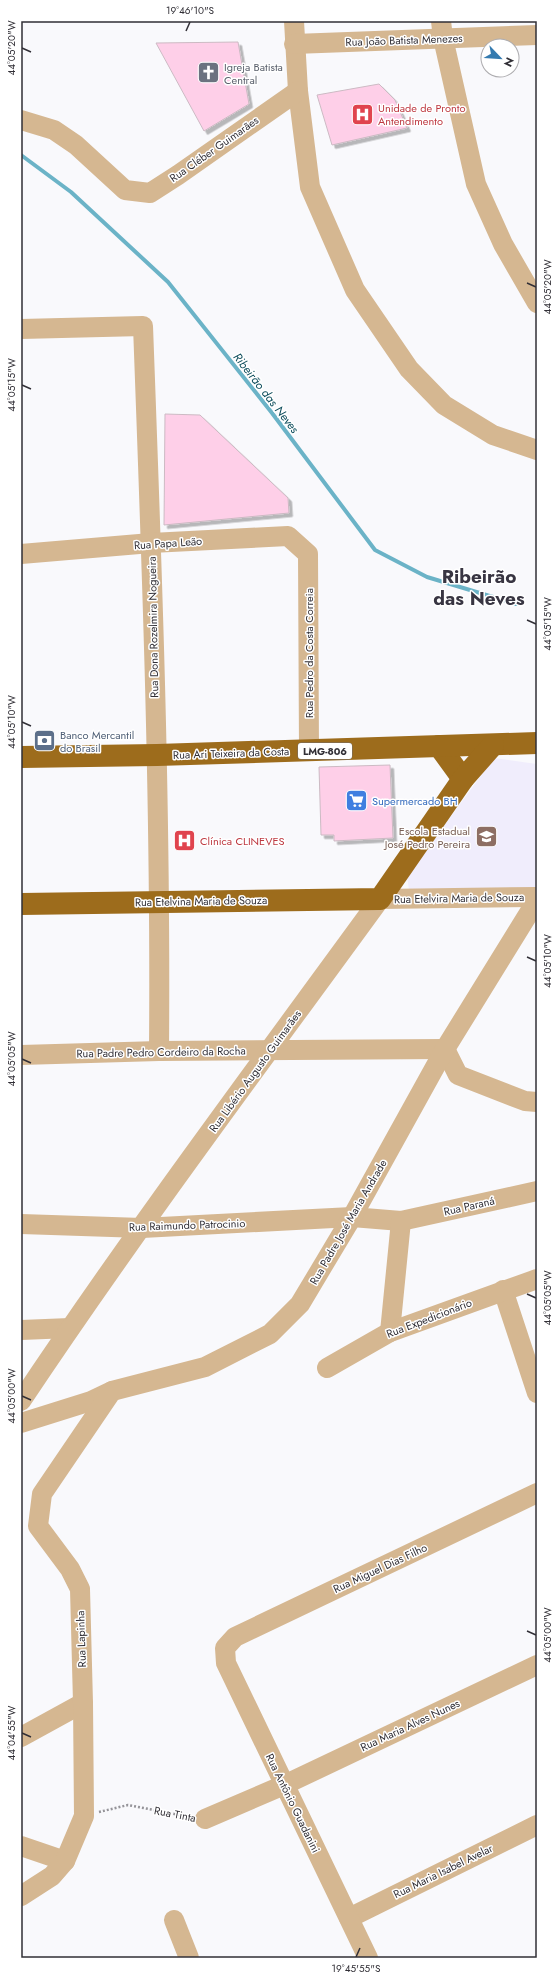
<svg xmlns="http://www.w3.org/2000/svg" width="558" height="1979" viewBox="0 0 558 1979" font-family="Jost,sans-serif">
	<style>
		.built { fill: #f0edfc }
		.lines { fill: none; stroke-linecap: round; stroke-linejoin: round }
		.stream { stroke: #6bb3c7; stroke-width: 4 }
		.building { fill: #fecfe8; stroke: #ccbac3; filter: url(#shadow) }
		.path { stroke: #959499; stroke-width: 2.5; stroke-dasharray: 2 2; stroke-linecap: butt }
		.minor { stroke: #d5b791; stroke-width: 20 }
		.highway { stroke: #9d6c1c; stroke-width: 22 }
		.ticks { fill: none; stroke: #312f36; stroke-width: 1.5 }
		.labels { text-anchor: middle; stroke-width: 3; stroke-linejoin: round; paint-order: stroke }
		.shield { fill: #fff; stroke: #6f6d72; stroke-width: 1 }
		.shield-label { font-size: 10px; font-weight: bold; fill: #312f36 }
		.street-label { font-size: 11px; fill: #312f36; stroke: #fff }
		.worship-label { font-size: 11px; fill: #5b616d; stroke: #fff; text-anchor: start }
		.health-label { font-size: 11px; fill: #be3a42; stroke: #fff; text-anchor: start }
		.service-label { font-size: 11px; fill: #4e5e75; stroke: #fff; text-anchor: start }
		.shop-label { font-size: 11px; fill: #366cbe; stroke: #fff; text-anchor: start }
		.education-label { font-size: 11px; fill: #785e54; stroke: #fff; text-anchor: end }
		.water-label { font-size: 12px; font-style: italic; fill: #0e4d5c; stroke: #fff }
		.town-label { font-size: 19px; font-weight: bold; fill: #383542; stroke: #fff }
		.neatline { fill: none; stroke: #312f36; stroke-width: 1.5 }
		.ticks-label { font-size: 10px; text-anchor: middle; fill: #312f36 }
	</style>
	<defs>
		<filter id="shadow"><feDropShadow dx="3.5" dy="3.5" stdDeviation="0" flood-color="#0004"/></filter>
	</defs>
	<rect width="100%" height="100%" fill="#f9f9fc"/>
	<path class="built" d="M494,758l43,6v120l-2,4 -126,2 -2,-14z"/>
	<g class="lines">
		<path class="stream" d="M21,155l50,37 97,90 104,131 103,137 52,27 89,27"/>
	</g>
	<g class="building">
		<path d="M238,42l11,62 -45,27 -48,-88z"/>
		<path d="M379,84l16,16 12,28 -75,17 -15,-50z"/>
		<path d="M165,414l35,1 88,83 1,15 -125,12z"/>
		<path d="M390,765l3,73 -59,3v-6h-13l-2,-68z"/>
	</g>
	<g class="lines">
		<path class="path" d="M99,1812l29,-7 62,12"/>
		<g class="minor">
			<path d="M294,21l4,70 12,96 45,103 54,79 35,36 49,30 44,15"/>
			<path d="M441,21l2,17 33,146 27,60 34,59"/>
			<path d="M294,44l243,-9"/>
			<path d="M21,120l33,10 22,15 49,45 25,3 28,-18 120,-84"/>
			<path d="M21,329l122,-3c9,242 18,483 16,725"/>
			<path d="M21,554l130,-11 137,-7 20,18 1,197"/>
			<path d="M445,1049l13,26 67,26 12,1"/>
			<path d="M21,1055l138,-4 286,-2"/>
			<path d="M21,1224l121,4 210,-11 49,4 136,-30"/>
			<path d="M503,1290l34,103"/>
			<path d="M21,1330l49,-2"/>
			<path d="M390,1332l11,-111"/>
			<path d="M327,1368l63,-36 147,-53"/>
			<path d="M21,1401c114,-171 238,-336 359,-502l157,-2"/>
			<path d="M21,1423l70,-22 21,-10 93,-24 65,-33 30,-30 52,-87 93,-168 92,-149"/>
			<path d="M21,1737l62,-34"/>
			<path d="M205,1819l79,-34 253,-120"/>
			<path d="M21,1846l44,15"/>
			<path d="M21,1896l31,-20 13,-15 19,-45 -1,-113 -3,-114 -10,-20 -32,-43 4,-32 70,-103"/>
			<path d="M349,1918l188,-93"/>
			<path d="M174,1920l15,38"/>
			<path d="M368,1958l-142,-295 -1,-15 10,-11 302,-144"/>
		</g>
		<g class="highway">
			<path d="M439,746l24,33"/>
			<path d="M21,757l136,-2 380,-12"/>
			<path d="M21,904l359,-5 83,-120 30,-34"/>
		</g>
	</g>
	<path class="ticks" d="M186,31l4,-9M22,48l9,4M527,283l9,4M22,385l9,4M527,620l9,4M22,722l9,4M527,957l9,4M22,1059l9,4M527,1294l9,4M22,1396l9,4M527,1631l9,4M22,1733l9,4M356,1957l4,-9"/>
	<defs>
		<symbol id="church-square" viewBox="-11 -11 22 22"><rect x="-9" y="-9" width="18" height="18" rx="4" fill="#6b7280" stroke="#fff"/><path d="M-1.2-6h2.4v3.5h3.3v2.4h-3.3V6h-2.4V-.1h-3.3v-2.4h3.3Z" fill="#fff"/></symbol>
		<symbol id="hospital-square" viewBox="-11 -11 22 22"><rect x="-9" y="-9" width="18" height="18" rx="4" fill="#e0444e" stroke="#fff"/><path d="M-5-5h3v3.5h4V-5h3V5h-3V1.5h-4V5h-3Z" fill="#fff"/></symbol>
		<symbol id="bank-square" viewBox="-11 -11 22 22"><rect x="-9" y="-9" width="18" height="18" rx="4" fill="#5c6f8a" stroke="#fff"/><path d="M-6-4H6V4H-6ZM0-2.3a2.3 2.3 0 1 0 0 4.6a2.3 2.3 0 1 0 0-4.6Z" fill="#fff"/></symbol>
		<symbol id="supermarket-square" viewBox="-11 -11 22 22"><rect x="-9" y="-9" width="18" height="18" rx="4" fill="#3f7fe0" stroke="#fff"/><path d="M-6-5.5h2.5l.6 2H6L4.5 2H-2.5L-4.4-4H-6ZM-1.5 3.2a1.3 1.3 0 1 0 .1 0ZM3 3.2a1.3 1.3 0 1 0 .1 0Z" fill="#fff"/></symbol>
		<symbol id="school-square" viewBox="-11 -11 22 22"><rect x="-9" y="-9" width="18" height="18" rx="4" fill="#8d6e63" stroke="#fff"/><path d="M0-5L7-2L0 1L-7-2ZM-4 1L0 2.5L4 1V4Q0 6-4 4Z" fill="#fff"/></symbol>
	</defs>
	<g fill-rule="evenodd">
		<use href="#church-square" x="196" y="60" width="25" height="25"/>
		<use href="#hospital-square" x="350" y="102" width="25" height="25"/>
		<use href="#bank-square" x="32" y="728" width="25" height="25"/>
		<use href="#supermarket-square" x="344" y="788" width="25" height="25"/>
		<use href="#school-square" x="474" y="824" width="25" height="25"/>
		<use href="#hospital-square" x="172" y="828" width="25" height="25"/>
	</g>
	<g class="labels">
		<rect class="shield" x="298" y="743" width="54" height="16" rx="3"/>
		<g class="shield-label">
			<text x="325" y="755">LMG-806</text>
		</g>
		<g class="street-label">
			<text transform="translate(404 40) rotate(-2)" y="4">Rua João Batista Menezes</text>
			<text transform="translate(214 149) rotate(-35)" y="4">Rua Cléber Guimarães</text>
			<text transform="translate(168 543) rotate(-4)" y="4">Rua Papa Leão</text>
			<text transform="translate(153 627) rotate(-91)" y="4">Rua Dona Rozelmira Nogueira</text>
			<text transform="translate(309 653) rotate(-90)" y="4">Rua Pedro da Costa Correia</text>
			<text transform="translate(231 753) rotate(-2)" y="4">Rua Ari Teixeira da Costa</text>
			<text transform="translate(459 898) rotate(-1)" y="4">Rua Etelvira Maria de Souza</text>
			<text transform="translate(201 901) rotate(-1)" y="4">Rua Etelvina Maria de Souza</text>
			<text transform="translate(161 1052) rotate(-1)" y="4">Rua Padre Pedro Cordeiro da Rocha</text>
			<text transform="translate(255 1071) rotate(-54)" y="4">Rua Libério Augusto Guimarães</text>
			<text transform="translate(469 1206) rotate(-13)" y="4">Rua Paraná</text>
			<text transform="translate(348 1222) rotate(-60)" y="4">Rua Padre José Maria Andrade</text>
			<text transform="translate(187 1225) rotate(-2)" y="4">Rua Raimundo Patrocinio</text>
			<text transform="translate(429 1318) rotate(-21)" y="4">Rua Expedicionário</text>
			<text transform="translate(380 1568) rotate(-25)" y="4">Rua Miguel Dias Filho</text>
			<text transform="translate(81 1639) rotate(-92)" y="4">Rua Lapinha</text>
			<text transform="translate(410 1725) rotate(-25)" y="4">Rua Maria Alves Nunes</text>
			<text transform="translate(293 1803) rotate(64)" y="4">Rua Antônio Guadanini</text>
			<text transform="translate(175 1814) rotate(11)" y="4">Rua Tinta</text>
			<text transform="translate(443 1871) rotate(-26)" y="4">Rua Maria Isabel Avelar</text>
		</g>
		<g class="worship-label">
			<text x="224" y="71">Igreja Batista<tspan x="224" dy="13">Central</tspan></text>
		</g>
		<g class="health-label">
			<text x="378" y="112">Unidade de Pronto<tspan x="378" dy="13">Antendimento</tspan></text>
			<text x="200" y="845">Clínica CLINEVES</text>
		</g>
		<g class="service-label">
			<text x="60" y="739">Banco Mercantil<tspan x="60" dy="13">do Brasil</tspan></text>
		</g>
		<g class="shop-label">
			<text x="372" y="805">Supermercado BH</text>
		</g>
		<g class="education-label">
			<text x="470" y="835">Escola Estadual<tspan x="470" dy="13">José Pedro Pereira</tspan></text>
		</g>
		<g class="water-label">
			<text transform="translate(266 393) rotate(52)" y="4">Ribeirão das Neves</text>
		</g>
		<g class="town-label">
			<text x="479" y="583">Ribeirão<tspan x="479" dy="22">das Neves</tspan></text>
		</g>
	</g>
	<rect width="558" height="1979" fill="none" stroke="#ffffff" stroke-width="44"/>
	<g transform="translate(500 58) rotate(115)"><circle r="19" fill="#ffffff" stroke="#adacaf"/>
	<path d="M0-3L7 15L0 10L-7 15Z" fill="#357bb0"/>
	<text y="-6" font-size="11" font-weight="bold" text-anchor="middle" fill="#312f36">N</text>
	</g>
	<rect x="22" y="22" width="514" height="1935" class="neatline"/>
	<g class="ticks-label">
		<text x="190" y="14">19°46'10"S</text>
		<text transform="translate(11 48) rotate(-90)" y="4">44°05'20"W</text>
		<text transform="translate(547 287) rotate(-90)" y="4">44°05'20"W</text>
		<text transform="translate(11 385) rotate(-90)" y="4">44°05'15"W</text>
		<text transform="translate(547 624) rotate(-90)" y="4">44°05'15"W</text>
		<text transform="translate(11 722) rotate(-90)" y="4">44°05'10"W</text>
		<text transform="translate(547 961) rotate(-90)" y="4">44°05'10"W</text>
		<text transform="translate(11 1059) rotate(-90)" y="4">44°05'05"W</text>
		<text transform="translate(547 1298) rotate(-90)" y="4">44°05'05"W</text>
		<text transform="translate(11 1396) rotate(-90)" y="4">44°05'00"W</text>
		<text transform="translate(547 1635) rotate(-90)" y="4">44°05'00"W</text>
		<text transform="translate(11 1733) rotate(-90)" y="4">44°04'55"W</text>
		<text x="356" y="1972">19°45'55"S</text>
	</g>
</svg>
